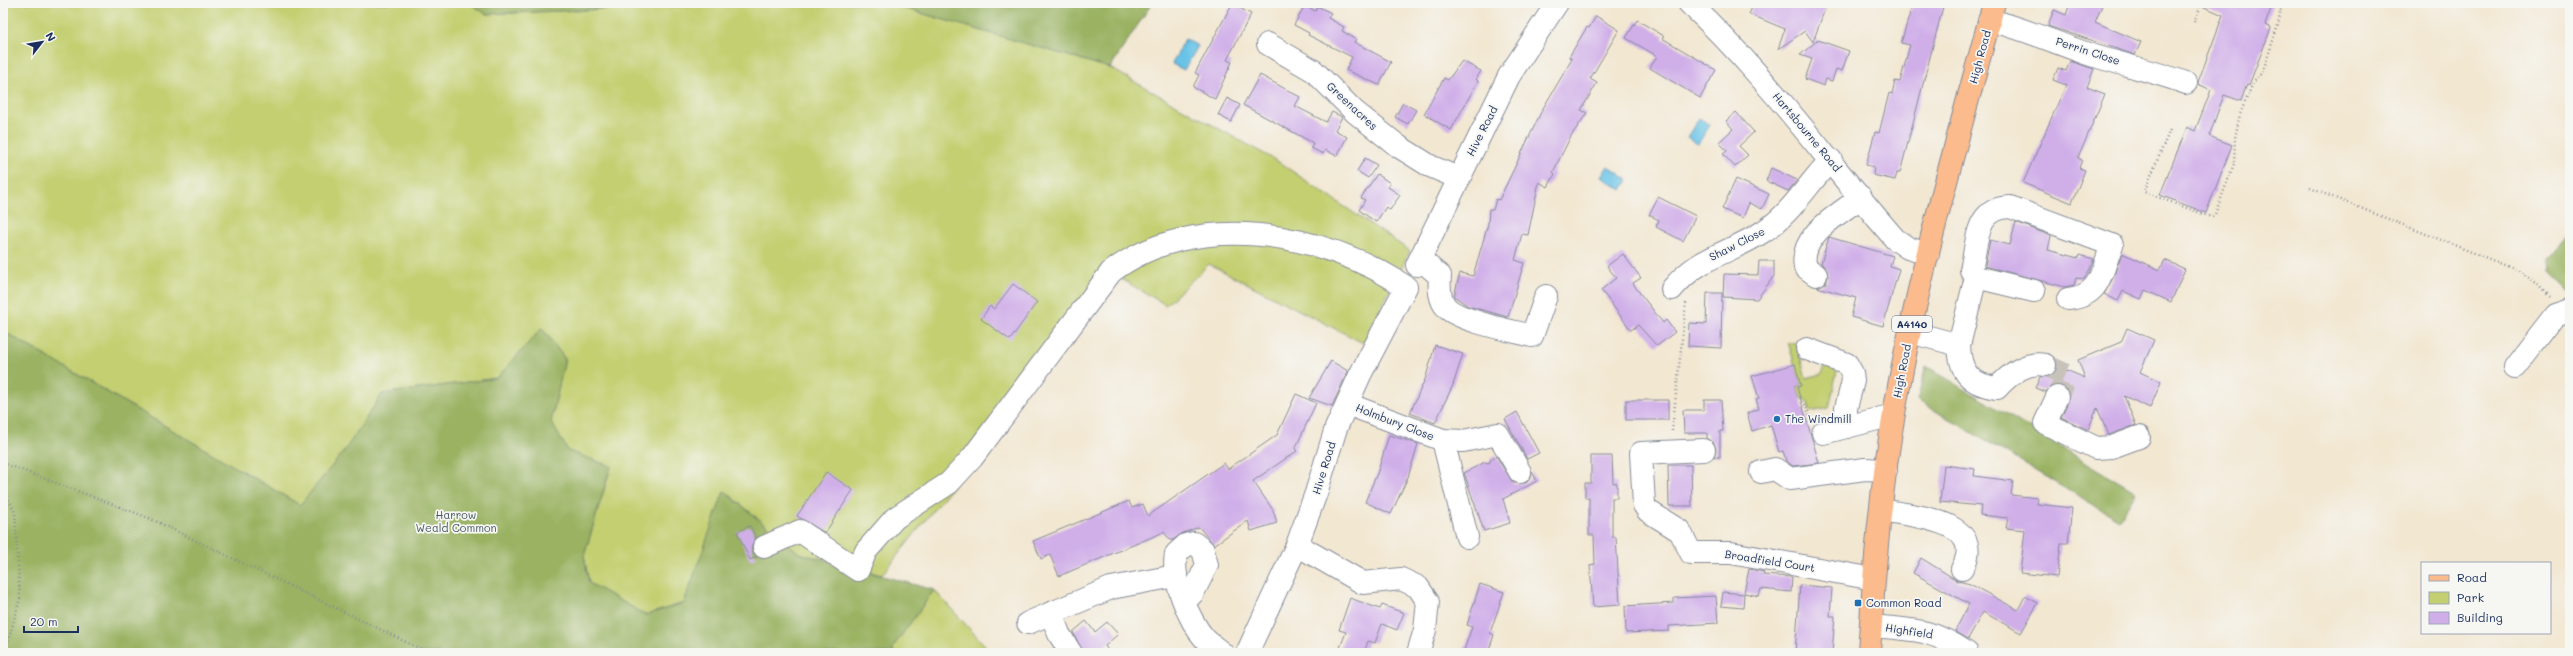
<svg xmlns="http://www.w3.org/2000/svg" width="2573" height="656" viewBox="0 0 2573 656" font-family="Mali,sans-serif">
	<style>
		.green { fill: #c3cf70; stroke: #6f7f67 }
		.forest { fill: #9ab262; stroke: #5a7060 }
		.water { fill: #68c3e6; stroke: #4279a2 }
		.building { fill: #d0afe9 }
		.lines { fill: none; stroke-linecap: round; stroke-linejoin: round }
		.minor-tunnel { stroke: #c7c2ba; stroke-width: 22; stroke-dasharray: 22 11; stroke-linecap: butt }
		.minor-casing { stroke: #868b98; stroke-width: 24 }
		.major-casing { stroke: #868b98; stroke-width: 24 }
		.path { stroke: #868b98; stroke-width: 2.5; stroke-dasharray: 1 3; stroke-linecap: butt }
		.minor { stroke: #fff; stroke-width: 22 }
		.major { stroke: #fbbb8c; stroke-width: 22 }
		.poi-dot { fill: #1f6fb2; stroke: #f6f6f2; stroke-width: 1.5 }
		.labels { text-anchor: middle; stroke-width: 3.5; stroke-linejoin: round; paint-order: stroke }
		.shield { fill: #f6f6f2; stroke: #5d6b8a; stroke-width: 1 }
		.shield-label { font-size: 10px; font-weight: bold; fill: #1b2f5e }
		.street-label { font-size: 11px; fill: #1b2f5e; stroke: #f6f6f2 }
		.poi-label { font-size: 11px; fill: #1b2f5e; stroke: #f6f6f2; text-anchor: start }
		.park-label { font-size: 11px; fill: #455762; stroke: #f6f6f2 }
	</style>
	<rect width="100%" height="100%" fill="#f6f6f2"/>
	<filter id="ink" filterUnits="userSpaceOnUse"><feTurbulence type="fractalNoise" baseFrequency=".025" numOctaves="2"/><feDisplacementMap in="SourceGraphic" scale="8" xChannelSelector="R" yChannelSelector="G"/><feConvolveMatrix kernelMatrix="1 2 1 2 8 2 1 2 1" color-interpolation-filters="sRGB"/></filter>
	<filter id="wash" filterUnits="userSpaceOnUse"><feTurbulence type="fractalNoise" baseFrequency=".012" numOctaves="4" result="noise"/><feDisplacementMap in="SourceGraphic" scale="16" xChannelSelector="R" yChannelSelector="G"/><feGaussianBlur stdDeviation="0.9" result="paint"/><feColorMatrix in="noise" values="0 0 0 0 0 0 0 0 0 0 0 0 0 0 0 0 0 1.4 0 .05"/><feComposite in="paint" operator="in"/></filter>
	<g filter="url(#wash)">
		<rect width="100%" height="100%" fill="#f2e7d1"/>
		<g class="green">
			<path d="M3,3h466l18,11 262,-11h137l224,65 167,93 133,90 -47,92 -154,-79 -43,41 -62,-36 -106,160 -116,146 -83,-22 -74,-62 -41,112 -38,12 -57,-32 -5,-27 27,-89 -43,-16 -17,-29 14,-63 -23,-31 -45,50 -115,16 -37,56 -45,55 -297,-174z"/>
			<path d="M1788,342l9,3 9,33 16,-4 4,-10 11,7 -8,37 -19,4 -2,-10 -8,-5 -3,-10 4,-1z"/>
			<path d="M934,590l58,63h-99v-6z"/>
		</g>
		<g class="forest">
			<path d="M469,3h280l-263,11z"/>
			<path d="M886,3h266l-42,65z"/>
			<path d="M2570,238v59l-20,-21 -1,-12z"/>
			<path d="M542,328l23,31 -14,63 17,29 43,15 -27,90 5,27 57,32 38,-12 40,-112 75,62 135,37 -41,57v6h-890v-322l297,174 45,-55 37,-56 115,-16z"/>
			<path d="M1926,366l210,126 -17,28 -202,-120z"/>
		</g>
		<g class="water">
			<path d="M1185,39l13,7 -14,24 -12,-6z"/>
			<path d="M1699,118l11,7 -12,19 -11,-7z"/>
			<path d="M1608,166l20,14 -6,10 -21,-13z"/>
		</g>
		<g id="blocks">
			<g class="building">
				<path d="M1754,3h64l8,3 -13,36 -8,-11 -27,18 7,-20 -36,-15z"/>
				<path d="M1913,3h31l-44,170h-3l-2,7 -22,-5 1,-8 -8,-2 9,-33 4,1 10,-40 3,1 3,-13 5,1 10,-37 -9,-2z"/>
				<path d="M2070,3h33l-8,19 46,20 -6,13 -87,-29 6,-16 12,5z"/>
				<path d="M2195,3h78l-8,22 6,3 -22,57 -2,-1 -6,17 -17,-6 -15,41 23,9 -26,68 -46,-18 27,-68 8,4 16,-41 -13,-6v-2l25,-67z"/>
				<path d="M1232,4l19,10 -24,46 5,2 -17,37 -22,-12 6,-12 -4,-2z"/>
				<path d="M1305,5l10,6 2,-5 14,7 -3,5 16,9 -2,4 14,8 -2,3 37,20 -12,23 -33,-15 6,-13 -44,-22 1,-2 -15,-8z"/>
				<path d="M1596,16l23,14 -29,49 7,4 -16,27 6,3 -16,23 -18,36 2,2 -7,13 -9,-5 -11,53 -6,-1 -7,26 9,3 -16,54 -40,-11 -14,-10 6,-23 13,3 15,-52 1,-15 4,1 3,-11 3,1 43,-90 30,-51 -3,-2 18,-30 2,1z"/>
				<path d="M1637,20l27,16 -2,2 54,32 -16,28 -50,-30 7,-12 -31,-18z"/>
				<path d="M1818,40l31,11 -7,20 -6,-2 -4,12 -6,-2 -2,7 -19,-7 7,-20 -12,-4z"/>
				<path d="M1462,61l19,10 -5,8 2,2 -27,49 -27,-16 20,-36 4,2z"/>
				<path d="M2070,61l24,8 -7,18 18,7 -27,64 4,2 -3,8 6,2 -13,33 -49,-20 43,-98 -13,-5 5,-12 8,3z"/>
				<path d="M1260,75l40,22 -5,9 31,16 6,-10 10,5 -7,13 12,7 -10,19 -12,-6 -2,4 -12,-6 2,-5 -70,-38z"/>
				<path d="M1227,98l13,7 -9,17 -13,-7z"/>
				<path d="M1403,103l13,7 -8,14 -13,-7z"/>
				<path d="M1736,112l18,20 -15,14 9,9 -13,12 -12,-13 4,-3 -8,-9 14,-13 -7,-8z"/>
				<path d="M1365,158l12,7 -9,13 -11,-7z"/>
				<path d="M1771,168l26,12 -9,11 -22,-10z"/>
				<path d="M1377,174l13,9 -2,4 12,8 -10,15 -4,-3 -10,15 -17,-12 6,-10 -4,-2z"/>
				<path d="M1736,179l33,15 -7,15 -13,-6 -6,15 -21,-9z"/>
				<path d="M1658,197l38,19 -13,25 -27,-14 3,-7 -10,-5z"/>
				<path d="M2016,222l35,14 -3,14 30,8 1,-3 15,4 -10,20 -8,-1 -2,7 -9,2 -80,-21 5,-26 20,5z"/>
				<path d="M1829,237l64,19 -3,10 9,3 -16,57 -32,-9 5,-19 -39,-11 9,-4 2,-6 -1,-7 -6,-7z"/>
				<path d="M2122,253l38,17 5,-10 20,9 -14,33 -26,-12 -4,9 -18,-8 -5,10 -14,-7 9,-16z"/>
				<path d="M1623,254l18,24 -8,5 3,5 27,35 3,-3 9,12 -18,14 -19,-21 -7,5 -30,-40 15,-12 -9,-12z"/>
				<path d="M1759,261h15v15l-17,23 -34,-2 1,-23 34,1z"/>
				<path d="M1013,284l24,18 -27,38 -29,-21 9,-13 4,3z"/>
				<path d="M1707,293h15l-1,55 -33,-2 1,-23 17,1z"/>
				<path d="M2127,328l27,12 -14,32 21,10 -11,26 -26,-12 12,29 -27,10 -12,-27 -9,22 -27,-13 7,-15 -1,-12 -11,-5 -6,2 -4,5 -11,-4 5,-11 10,-1 7,-10 28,12 -7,-18 43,-18z"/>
				<path d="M1435,345l28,9 -10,31 -18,38 -25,-10 16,-36z"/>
				<path d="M1331,361l17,10 -16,35 -23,-8z"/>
				<path d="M1795,364l6,22 -4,1 22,76 -26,3 -7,-5 -3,-10 -4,1 -8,-27 -19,6 -5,-18 12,-4 -3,-10 3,-1 -7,-22z"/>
				<path d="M1296,394l20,9 -21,46 2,2 -44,30 20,29 4,13 -26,8 -3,-10 -34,24 -15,-18 -16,6 -10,7h-3l-6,-8 -105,44 -9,-21 -9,4 -8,-18 96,-40 3,7 11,-4 5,12 76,-53 4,6 49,-34z"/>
				<rect x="1626" y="400" width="42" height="20"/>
				<path d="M1704,400h17l2,31h-3v26h-6l2,-8 -2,-6 -7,-5v-5h-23l-1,-23h21z"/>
				<path d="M1517,412l22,41 -12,6 -22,-40z"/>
				<path d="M1389,435l29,9 -10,33 -17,37 -26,-12 13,-31z"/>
				<path d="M1496,456l17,27h13l5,-5 1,-6 5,9 -34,18 7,24 -26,8 -20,-58 21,-11 4,1 2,-4z"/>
				<path d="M1591,456h21l1,27h4v15h-5v39h4l4,68 -27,2 -3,-42 5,-1 -1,-29h-5v-37h-4v-15h6z"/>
				<path d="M1668,465h23l1,41h-23z"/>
				<path d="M1944,465l31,4 -1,7 39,5 -2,14 27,3 -1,6 35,4 -4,35h-7l-4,34 -37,-4 5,-43 -19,-2 2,-10 -28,-3 1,-9 -41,-4z"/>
				<path d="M826,472l27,18 -28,43 -28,-17z"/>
				<path d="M750,526l6,12 -4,7v7l5,5 -7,3 -13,-28z"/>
				<path d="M1921,558l37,23 12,3 48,26 7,-14 13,7 -17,30 -38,-21 -15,27 -13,-8 14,-27 -56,-31z"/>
				<path d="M1749,569l15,3 -1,3 29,2 -1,15 -30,-3 -2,7 -15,-3z"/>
				<path d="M1480,584l24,8 -14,41 4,2 -6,18h-25l9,-26 -5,-2z"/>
				<path d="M1800,585l32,3 -2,28h5l-3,37h-37z"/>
				<path d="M1723,592l21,2 -1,14 -22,-2z"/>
				<path d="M1716,596l2,27 -49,3v5l-43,2 -1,-27 49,-3v-5z"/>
				<path d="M1350,598l30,11 2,-4 22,8 -7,17 -15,-6 -7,19 -7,-2 -4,12h-26l8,-21 -7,-2z"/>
				<path d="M1086,621l9,11 12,-10 11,12 -13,12 5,7h-27l-10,-21z"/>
			</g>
		</g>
	</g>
	<g filter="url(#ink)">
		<use href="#blocks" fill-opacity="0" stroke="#868b98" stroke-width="1"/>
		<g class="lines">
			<path class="minor-tunnel" d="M2045,365l22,10 -10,22"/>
			<defs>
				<g id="minor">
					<path d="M1689,3c77,72 137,157 206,236l13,9 20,6"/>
					<path d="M1989,20c34,8 64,22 96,33 34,11 68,18 101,30"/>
					<path d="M1268,44l46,27 41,41 43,34 32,20 28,12"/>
					<path d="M1420,259l20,17c-1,12 -1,24 7,32 13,13 66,23 85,28l14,-40"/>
					<path d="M1417,265l92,-189 48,-73"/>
					<path d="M1816,275l-11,-8c-6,-33 34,-52 56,-70"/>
					<path d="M1672,289c28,-34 58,-35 92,-58 28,-18 44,-48 67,-71"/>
					<path d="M2034,291l-58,-14 -5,-7c7,-29 4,-62 39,-63l102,38c-11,27 -11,51 -44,54"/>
					<path d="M1910,332l49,13 17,-68"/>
					<path d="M1959,345c1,27 10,39 38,43 13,-14 29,-27 48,-23"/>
					<path d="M1807,349l40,15 5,9 1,8 -7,27v19"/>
					<path d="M2515,367l40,-52 15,-5"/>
					<path d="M2057,397l-12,26 51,25 16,-1 27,-10"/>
					<path d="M1347,404l96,36 20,1 35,-7 22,38"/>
					<path d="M1823,433l70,-18"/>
					<path d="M1443,440l24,97"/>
					<path d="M1704,450l-63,3 3,52 4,6 32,20 11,22h40l143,26"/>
					<path d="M1761,472l14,-3 15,10 75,-10 21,1"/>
					<path d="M1881,510c31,6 108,10 81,59"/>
					<path d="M1297,545l66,38 38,-4 17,8 10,15 -3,28 -7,23"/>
					<path d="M764,547l36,-16 58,39 8,-19 29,-33 54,-35 23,-25 139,-186c84,-64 213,-40 295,15l-46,88 -24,53 -20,65 -19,52 -50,108"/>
					<path d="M1185,601l8,-8 14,-28 -4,-15 -9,-7 -8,2 -10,9c-5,24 13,67 29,85 5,5 11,9 17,14"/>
					<path d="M1051,613l8,21 12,19"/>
					<path d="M1028,623l83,-35 64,-12"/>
					<path d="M1871,626c42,4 60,2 96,27"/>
				</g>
				<path id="major" d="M1869,653c5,-80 11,-160 25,-239 23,-137 64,-276 100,-411"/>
			</defs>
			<use href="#minor" class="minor-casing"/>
			<use href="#major" class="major-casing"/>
			<g class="path">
				<path d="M2194,22l8,-19"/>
				<path d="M2170,130l-26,62 67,25 4,-3 19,-50 1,-26 5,-24 13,-31 10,-12 15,-46 4,-22"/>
				<path d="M2310,188l207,82 17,11 15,16"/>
				<path d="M1801,402l5,3 4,14"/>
				<path d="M1672,431l14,-128"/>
				<path d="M3,463l146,55 280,135"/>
				<path d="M3,489l12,23 5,86 -15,55"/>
			</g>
			<use href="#minor" class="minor"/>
			<use href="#major" class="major"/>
		</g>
	</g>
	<g class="poi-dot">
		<circle cx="1777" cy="419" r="4"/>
		<rect x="1854" y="599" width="8" height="8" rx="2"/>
	</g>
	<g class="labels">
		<rect class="shield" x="1892" y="316" width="40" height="16" rx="3"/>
		<g class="shield-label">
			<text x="1912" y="328">A4140</text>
		</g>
		<g class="street-label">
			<text transform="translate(2088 51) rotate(18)" y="4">Perrin Close</text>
			<text transform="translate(1980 57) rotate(-75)" y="4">High Road</text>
			<text transform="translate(1352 106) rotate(43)" y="4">Greenacres</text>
			<text transform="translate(1482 131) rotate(-63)" y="4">Hive Road</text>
			<text transform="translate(1807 132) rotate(50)" y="4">Hartsbourne Road</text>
			<text transform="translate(1737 244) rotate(-27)" y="4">Shaw Close</text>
			<text transform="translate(1902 371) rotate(-79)" y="4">High Road</text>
			<text transform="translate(1395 422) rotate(21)" y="4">Holmbury Close</text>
			<text transform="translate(1324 468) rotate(-73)" y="4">Hive Road</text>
			<text transform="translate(1770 561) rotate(9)" y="4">Broadfield Court</text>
			<text transform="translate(1909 631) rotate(9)" y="4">Highfield</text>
		</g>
		<g class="poi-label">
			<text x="1785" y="423">The Windmill</text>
			<text x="1866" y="607">Common Road</text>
		</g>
		<g class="park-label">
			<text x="456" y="519">Harrow<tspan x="456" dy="13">Weald Common</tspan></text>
		</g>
	</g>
	<rect width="2573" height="656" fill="none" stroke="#f6f6f2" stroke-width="16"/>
	<rect x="2421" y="562" width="130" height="72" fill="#f6f6f2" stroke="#9ea6b7"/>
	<rect x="2429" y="575" width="20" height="6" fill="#fbbb8c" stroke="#9ea6b7"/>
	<text x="2457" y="582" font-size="12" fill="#1b2f5e">Road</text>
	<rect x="2429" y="592" width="20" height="12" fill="#c3cf70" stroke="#9ea6b7"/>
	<text x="2457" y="602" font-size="12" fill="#1b2f5e">Park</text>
	<rect x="2429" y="612" width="20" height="12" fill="#d0afe9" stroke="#9ea6b7"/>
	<text x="2457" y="622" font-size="12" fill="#1b2f5e">Building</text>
	<g transform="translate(42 42) rotate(59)" stroke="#f6f6f2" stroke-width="3" paint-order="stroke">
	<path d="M0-3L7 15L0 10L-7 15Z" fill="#1b2f5e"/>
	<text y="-6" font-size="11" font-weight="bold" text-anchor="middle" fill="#1b2f5e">N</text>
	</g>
	<path d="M24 626v6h54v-6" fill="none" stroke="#1b2f5e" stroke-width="2"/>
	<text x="30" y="626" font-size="12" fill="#1b2f5e" stroke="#f6f6f2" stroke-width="3" paint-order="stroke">20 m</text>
</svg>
